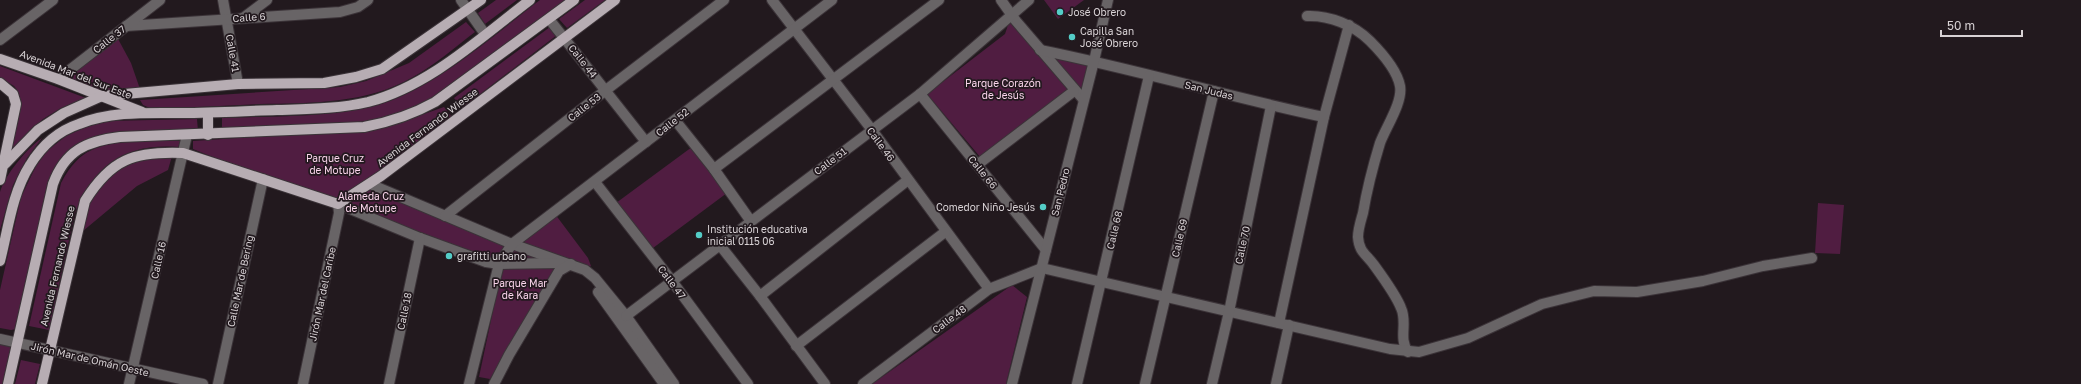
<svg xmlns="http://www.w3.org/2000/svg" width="2081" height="384" viewBox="0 0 2081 384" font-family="'Golos Text',sans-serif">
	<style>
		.green { fill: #501d41 }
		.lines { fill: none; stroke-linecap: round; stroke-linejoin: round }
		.minor-casing { stroke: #3b3338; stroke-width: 12 }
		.major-casing { stroke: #3b3338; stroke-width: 12 }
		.minor { stroke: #686466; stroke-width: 10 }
		.major { stroke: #b7adb3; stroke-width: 10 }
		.poi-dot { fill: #54cdc7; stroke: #22191e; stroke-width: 1.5 }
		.labels { text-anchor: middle; stroke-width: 3.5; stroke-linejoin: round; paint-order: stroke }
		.poi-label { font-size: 10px; fill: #d8d2d5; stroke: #22191e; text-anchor: start }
		.street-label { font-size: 10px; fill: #d8d2d5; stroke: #22191e }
		.park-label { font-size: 10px; fill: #f9d4ea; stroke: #22191e }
	</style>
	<rect width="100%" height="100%" fill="#22191e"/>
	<g class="green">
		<path d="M496,0h21l-32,24 -7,-11z"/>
		<path d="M540,0h27l-135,100 -55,22 -155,6v-10c49,-2 112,0 159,-14 55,-17 114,-70 159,-104z"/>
		<path d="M585,0h20l-38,28 -8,-9z"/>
		<path d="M1044,0h40l-26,19z"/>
		<path d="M1011,16l61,73 -91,69 -54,-64 78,-60z"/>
		<path d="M466,22l9,10c-20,15 -40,33 -62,45 -46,27 -102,26 -154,27 -36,2 -71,3 -107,5l-9,-4 -3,-5 200,-13 26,-6 43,-18z"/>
		<path d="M550,27l7,8 -95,73 -8,-10z"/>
		<path d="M117,37l14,26 9,26 -37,5 -40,-16z"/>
		<path d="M1046,53l44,10 -8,30z"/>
		<path d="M0,66l86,32 -25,10 -18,11 -33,31c4,-17 19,-49 4,-64 -4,-3 -10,-5 -14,-8z"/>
		<path d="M444,107l7,9c-35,29 -73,66 -115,82l-104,-33 -39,-16v-8l175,-12 30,-6z"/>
		<path d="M197,119l1,12 -106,7c-26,10 -35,21 -45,48l-31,143 -5,1 -11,-2v-38l21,-93 15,-31 11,-15 19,-15 20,-9 21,-6z"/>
		<path d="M42,138l-15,20 -14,27 -13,45c0,-12 0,-27 0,-38 5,-17 27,-44 42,-54z"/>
		<path d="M136,139l45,2 -3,6c-53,-4 -84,18 -103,66l-26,117 -20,-4 32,-143c20,-37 36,-36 75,-44z"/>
		<path d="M692,147l35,46 -74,55 -37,-45z"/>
		<path d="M172,156l-4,14 -31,16 -54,45c1,-7 1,-15 3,-22 7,-23 31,-45 55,-50 10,-2 20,-2 31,-3z"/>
		<path d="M369,187l138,59 -9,15 -156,-57z"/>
		<path d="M1818,203l26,2 -4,49 -25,-1z"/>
		<path d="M555,214l33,44 3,8 -4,2 -71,-24z"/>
		<path d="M515,249l42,12 -52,-1z"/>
		<path d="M558,267l-68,112 -11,-2 23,-109z"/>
		<path d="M1012,285l15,12 -21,87h-134z"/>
		<path d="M0,342l11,4 -7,38h-4z"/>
		<path d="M21,360l19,4 -5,20h-20z"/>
	</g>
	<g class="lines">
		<defs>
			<g id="minor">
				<path d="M223,0l15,84"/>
				<path d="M461,0l24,34"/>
				<path d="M772,0l100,130 117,159"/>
				<path d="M1001,0l15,21 67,78"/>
				<path d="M1307,16c22,-1 47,9 63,25 11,11 27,29 30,45 3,16 -14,41 -20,57 -7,23 -13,46 -17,70 -2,7 -5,16 -5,24 1,15 8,17 16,28 8,11 22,30 27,43 7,15 -3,30 7,44"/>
				<path d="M243,18l24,-18"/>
				<path d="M549,19l97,123"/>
				<path d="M126,26l214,-14 18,-5 10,-7"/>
				<path d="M0,40l53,-40"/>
				<path d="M1040,50c95,19 189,47 284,67"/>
				<path d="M58,79l102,-79"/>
				<path d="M920,94l126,156"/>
				<path d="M675,120l39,49 36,51"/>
				<path d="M977,165l97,-74"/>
				<path d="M714,169l225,-169"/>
				<path d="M595,182l77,99 76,103"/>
				<path d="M370,184l142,60 73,26 10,8 31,38 48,68"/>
				<path d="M338,204l82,34 66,24 13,2 61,-1"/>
				<path d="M445,216l161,-126 118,-90"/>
				<path d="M719,244l41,52 65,88"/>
				<path d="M598,292l66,92"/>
				<path d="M760,296l148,-116"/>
				<path d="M626,316l294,-222 109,-94"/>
				<path d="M1279,323l45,-206 25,-92"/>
				<path d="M0,339l203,45"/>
				<path d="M796,346l149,-114"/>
				<path d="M129,384l58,-249"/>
				<path d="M218,384l45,-205"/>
				<path d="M303,384l36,-171 -1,-9"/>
				<path d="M389,384l31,-146"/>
				<path d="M469,384l30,-120 13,-20 320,-244"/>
				<path d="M494,384l15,-29 50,-84 12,-7"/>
				<path d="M863,384l126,-95 53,-21 348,81 29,3 49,-14 74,-34 52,-13 43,1 66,-11 60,-15 49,-8"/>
				<path d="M1012,384l82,-323 14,-61"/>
				<path d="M1077,384l72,-308"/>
				<path d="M1145,384l69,-293"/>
				<path d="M1212,384l17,-72 42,-206"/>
				<path d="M1276,384l13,-59"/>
			</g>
			<g id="major">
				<path d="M0,59l58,20 84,33"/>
				<path d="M0,83l13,11 3,10 -16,76"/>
				<path d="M208,113v22"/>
				<path d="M5,164l33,-34 26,-17 38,-17 136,-12 86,-1 32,-6 26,-8 99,-69"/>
				<path d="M0,261c8,-31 12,-68 30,-96 11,-18 28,-34 49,-41 32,-13 69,-11 103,-11 32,0 63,-2 95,-3 30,-1 61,-1 91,-8 61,-16 112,-64 162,-102"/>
				<path d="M8,384l45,-200c12,-33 33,-43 67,-47l244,-10c26,-5 48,-12 71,-25l139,-102"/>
				<path d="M42,384l43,-183c26,-42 49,-50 98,-48l155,51 43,-28 234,-176"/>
			</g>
		</defs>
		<use href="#minor" class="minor-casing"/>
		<use href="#major" class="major-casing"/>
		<use href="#minor" class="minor"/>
		<use href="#major" class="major"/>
	</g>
	<g class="poi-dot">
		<circle cx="1060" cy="12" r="4"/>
		<circle cx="1072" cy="37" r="4"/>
		<circle cx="1043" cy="207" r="4"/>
		<circle cx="699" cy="235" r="4"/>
		<circle cx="449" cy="256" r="4"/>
	</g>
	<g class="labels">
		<g class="poi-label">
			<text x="1068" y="16">José Obrero</text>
			<text x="1080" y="35">Capilla San<tspan x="1080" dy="12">José Obrero</tspan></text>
			<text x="1035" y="211" text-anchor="end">Comedor Niño Jesús</text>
			<text x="707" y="233">Institución educativa<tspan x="707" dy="12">inicial 0115 06</tspan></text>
			<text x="457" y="260">grafitti urbano</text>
		</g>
		<g class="street-label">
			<text transform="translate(249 17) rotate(-4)" y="4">Calle 6</text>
			<text transform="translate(109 39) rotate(-38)" y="4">Calle 37</text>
			<text transform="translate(233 53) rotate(80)" y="4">Calle 41</text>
			<text transform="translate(583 61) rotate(52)" y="4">Calle 44</text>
			<text transform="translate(76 74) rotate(21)" y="4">Avenida Mar del Sur Este</text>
			<text transform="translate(1209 90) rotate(14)" y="4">San Judas</text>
			<text transform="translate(584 107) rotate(-38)" y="4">Calle 53</text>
			<text transform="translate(672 122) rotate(-38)" y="4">Calle 52</text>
			<text transform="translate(427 127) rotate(-37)" y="4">Avenida Fernando Wiesse</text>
			<text transform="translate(881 144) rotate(54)" y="4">Calle 46</text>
			<text transform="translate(830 161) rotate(-37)" y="4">Calle 51</text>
			<text transform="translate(983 172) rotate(51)" y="4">Calle 66</text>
			<text transform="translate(1060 192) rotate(-76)" y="4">San Pedro</text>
			<text transform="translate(1114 230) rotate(-77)" y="4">Calle 68</text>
			<text transform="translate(1179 238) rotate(-77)" y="4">Calle 69</text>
			<text transform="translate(1242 245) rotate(-78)" y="4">Calle 70</text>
			<text transform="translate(158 260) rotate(-77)" y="4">Calle 16</text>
			<text transform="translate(57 266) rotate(-77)" y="4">Avenida Fernando Wiesse</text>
			<text transform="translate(240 281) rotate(-78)" y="4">Calle Mar de Bering</text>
			<text transform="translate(672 282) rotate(53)" y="4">Calle 47</text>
			<text transform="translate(322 294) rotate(-78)" y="4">Jirón Mar del Caribe</text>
			<text transform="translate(404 311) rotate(-78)" y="4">Calle 18</text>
			<text transform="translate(949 319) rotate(-37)" y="4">Calle 48</text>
			<text transform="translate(90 359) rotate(13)" y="4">Jirón Mar de Omán Oeste</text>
		</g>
		<g class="park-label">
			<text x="1003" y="87">Parque Corazón<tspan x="1003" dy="12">de Jesús</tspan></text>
			<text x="335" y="162">Parque Cruz<tspan x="335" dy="12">de Motupe</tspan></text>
			<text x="371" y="200">Alameda Cruz<tspan x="371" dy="12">de Motupe</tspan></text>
			<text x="520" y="287">Parque Mar<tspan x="520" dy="12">de Kara</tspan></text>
		</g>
	</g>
	<path d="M1941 30v6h81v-6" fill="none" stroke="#d8d2d5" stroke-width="2"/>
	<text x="1947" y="30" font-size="12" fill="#d8d2d5" stroke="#22191e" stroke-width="3" paint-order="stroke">50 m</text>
</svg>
